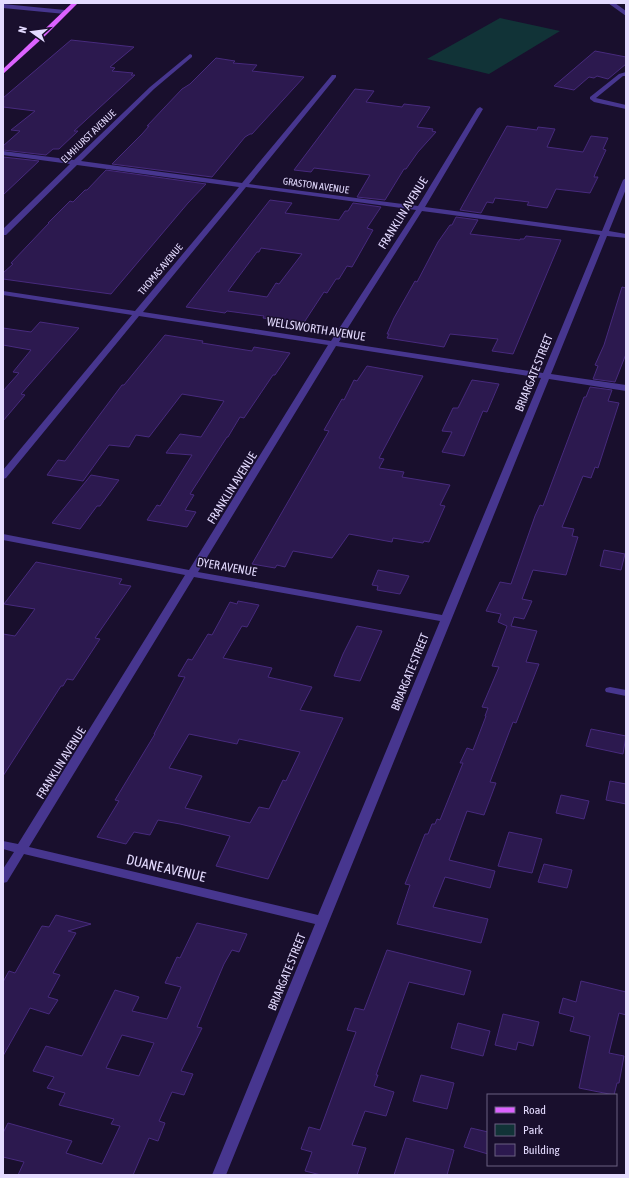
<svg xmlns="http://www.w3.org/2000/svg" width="629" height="1178" viewBox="0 0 629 1178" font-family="'Asap Condensed',sans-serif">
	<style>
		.green { fill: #113337 }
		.building { fill: #2c194f; stroke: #472a7d; fill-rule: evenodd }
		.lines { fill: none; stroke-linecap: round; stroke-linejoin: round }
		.minor { fill: #47368f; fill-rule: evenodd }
		.major { fill: #dc62ff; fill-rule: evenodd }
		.labels { text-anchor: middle; stroke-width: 3; stroke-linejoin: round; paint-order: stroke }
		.far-street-label { font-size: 10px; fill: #e4dbff; stroke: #190f2d }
		.street-label { font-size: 12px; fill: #e4dbff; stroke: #190f2d }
		.near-street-label { font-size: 14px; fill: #e4dbff; stroke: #190f2d }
	</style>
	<rect width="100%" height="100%" fill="#190f2d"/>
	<path class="green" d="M500,18l60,13 -71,43 -62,-15z"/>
	<g class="building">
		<path d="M71,40l63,7 -24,20 5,1 -3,3 21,2 -2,2h4l-61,56h4l-19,18h-6l-7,6 -43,-5v-4l17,-15 -9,-1 24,-19 -32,-4v-9z"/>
		<path d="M595,51l31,6v7l-18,15 -11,-3 -3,2 -5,-1 -15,13 -20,-4z"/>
		<path d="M216,58l19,3 -2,2 24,2 -5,6 52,6 -52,57h-2l-5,3 -33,40 -100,-13 30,-30 7,-8h-2l35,-37 8,-5z"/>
		<path d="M355,89l19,2 -8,11 36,5 2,-3 26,3 -13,20 16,2 -1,2 4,1 -18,20 -12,17h-2l-19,31 -28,-3 13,-22 -56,-7 -3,4 -17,-2z"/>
		<path d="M507,126l30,4 1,-3 17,2 -8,18 36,5 8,-16 17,2 -5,11 3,1 -11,24 -1,3h4l-8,16 -34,-4 -9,19 -20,-3 2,-3 -34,-4 -2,5 -6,-1 -6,11 -21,-3z"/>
		<path d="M3,157l36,4 -36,34z"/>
		<path d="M106,170l100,14 -18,19 -77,91 -108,-15v-6l10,-9 -2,-1 38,-40h-1l22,-22 3,1 12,-12h2z"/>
		<path d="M270,200l22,3 -7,10 54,7 6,-9h3l5,-8 28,4 -14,21 6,2 -21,37 -5,-1 -8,13h-3l-9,14 -3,-1 -21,32 -40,-6 1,-2 -37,-5 -2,2 -39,-6zM261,248l41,6 -23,30 -3,-1 -9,14 -39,-6 29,-39h2z"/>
		<path d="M456,217l22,3 -8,14 50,6v-1h4l2,-3 35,4 -48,114 -21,-3 6,-12 -48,-5 -6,13 -57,-9 2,-4h-2l7,-16 21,-37 2,1 21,-40 12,-17h2z"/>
		<path d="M622,287l4,1v66l-11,28 -22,-3 5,-13 -3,-1 9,-20z"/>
		<path d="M40,322l39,6 -58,66 4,1 -22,26v-30l16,-18 -6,-1 18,-22 -28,-5v-17l28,4z"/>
		<path d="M165,335l38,6 -1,2 50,8 2,-4 36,6 -15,22h-2l-27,40 -2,3 -4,-1 -12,20h-1l-37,57 4,1 -9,15 11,2 -9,15 -40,-7 10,-15 3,1 32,-51 -26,-2 14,-19 21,3 23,-36 -42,-7 -33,43 -13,-2 -7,12 -20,-2 -26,36 -36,-6 11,-15 7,1 57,-76h2z"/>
		<path d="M367,366l56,10 -44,82 5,1 -5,9 25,4 -2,5 48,8 -10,20 5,1 -16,36 -5,-1 -1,2 -30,-5 -1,4 -43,-8 -17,24 -39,-7 -8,16 -8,-2 -2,3 -23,-4 77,-133 -5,-1 18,-31 2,1 10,-20 3,1z"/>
		<path d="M472,380l27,4 -12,28 -4,-1 -19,45 -22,-4 10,-20 -10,-1 11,-23h5z"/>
		<path d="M590,387l22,3 -4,11 11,2 -21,65 -3,-1 -4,11 -8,-2 -21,51 12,2 -2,7 6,1 -12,38 -33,-5 -11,29 10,2 -8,18 -10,-2 -3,9 26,5 -11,31 13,2 -23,59 -3,-1 -23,60 6,1 -12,32 -17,-4 -18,49 46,11 -5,17 -45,-11 -12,30 55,12 -7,24 -84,-19 13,-39 -5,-1 20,-50h3l4,-10h3l2,-5 3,1 23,-57h-3l7,-15 6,2 13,-34h-1l3,-8 -6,-1 17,-40 -7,-1 15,-40 -9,-4 3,-8 -15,-3 14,-29 11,2 24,-68 5,-11 3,1 41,-109h2z"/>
		<path d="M91,475l28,5 -19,26h-3l-17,23 -28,-6z"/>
		<path d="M604,550l21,4 -4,16 -21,-4z"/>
		<path d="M36,562l86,17 -3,5 12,2 -36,52 5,1 -27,41 -6,-1 -4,7h-2l-58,90v-142l12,2 20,-27 -31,-5z"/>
		<path d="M378,570l31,6 -9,18 -23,-4 1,-4 -6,-1z"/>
		<path d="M238,601l21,4 -12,22 -5,-1 -19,32 49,10 -4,9 44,10 -12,23 43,8 -75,161 -52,-13 14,-30 -50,-12 -22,-4 -8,15 -16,-3 -8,12 -29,-7 22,-36 -4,-1 40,-66h-1l31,-57 -7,-1 10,-17 4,1 16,-26 4,1 18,-33 7,2zM189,734l48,10 2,-5 61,13 -14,29 -3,-1 -14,29 -10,-2 -9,16 -65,-15 17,-32 -33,-8z"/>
		<path d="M357,626l25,5 -22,50 -26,-5 9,-22z"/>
		<path d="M591,729l35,7 -3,18 -37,-8z"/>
		<path d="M610,781l16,3v20l-20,-4z"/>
		<path d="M561,795l28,6 -5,18 -28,-6z"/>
		<path d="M509,832l33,7 -10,34 -34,-7z"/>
		<path d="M544,864l28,6 -5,18 -29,-6z"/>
		<path d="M56,915l35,9 -23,7 8,2 -23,40 7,2 -12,22 10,3 -9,14 -19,-6 -27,48v-74l6,-11 6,2 27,-47 7,1z"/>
		<path d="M197,923l50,11 -8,18 -7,-2 -8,14 -27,63 5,1 -21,43 12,3 -9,21 -12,-3 -13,29 6,2 -7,18 -9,-3 -16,37h-115l6,-13 -21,-5v-24l5,-10 64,18 -6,12 36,11 18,-38 -9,-2 3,-5 -55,-14 6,-12 -18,-5 7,-11 -21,-6 13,-25 36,10 33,-66 24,7 -7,14 35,8 14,-32 -16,-4 12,-26 3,1zM122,1035l32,8 -15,33 -33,-8z"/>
		<path d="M387,950l84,21 -7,24 -55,-13 -33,93h2l-4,11 20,6 -8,24 -21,-5 -13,34 14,3 -9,27h-36l-16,-4 7,-19 -11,-3 8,-22 11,3 36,-98 -9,-2 8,-22 9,2z"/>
		<path d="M581,981l45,11v23l-7,-2 -10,40 15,3 -5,27h-2l-3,12 -35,-7 11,-52 -20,-5 4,-14 -15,-4 4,-15 13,4z"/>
		<path d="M503,1014l36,8 -6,24 -15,-4 -2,8 -21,-5z"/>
		<path d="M458,1023l32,8 -7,25 -32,-8z"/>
		<path d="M421,1075l33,8 -7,26 -34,-8z"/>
		<path d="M471,1128l17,4v22l-24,-7z"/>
		<path d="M406,1138l48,12 -7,25h-53z"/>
	</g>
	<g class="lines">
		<g class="minor">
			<path d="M608,3h7l11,8v5z"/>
			<path d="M3,4l62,6 3,2 -3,2 -62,-6z"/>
			<path d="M190,54l2,1v2l-38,32 -73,72 161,22 90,-108h4v2l-87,107 169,22 59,-97 3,-2 3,2 -58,98 177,24 21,-51 3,-2v11l-17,42 17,3v4l-19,-2 -56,138 75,11v6l-77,-12 -323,796h-14l103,-251 -291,-70 -17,28 -4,1v-14l11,-17 -11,-3v-8l15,3 167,-269 -182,-35v-6l186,36 139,-225 -189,-29 -133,162 -3,1v-9l129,-155 -129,-20v-4l132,20 104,-124 -162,-22 -71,70h-3v-6l67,-65 -67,-9v-4l71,9 76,-73zM246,187l170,23 -85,131 -188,-29zM422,211l178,24 -57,138 -204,-31zM336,346l205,32 -99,237 -244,-43zM194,577l246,44 -122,294 -289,-68z"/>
			<path d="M626,72v4h-3l-27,22 30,7v4l-32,-7 -4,-3v-2l29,-23z"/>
			<path d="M610,687l16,3v6l-20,-4 -1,-2 1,-2z"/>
		</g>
		<path class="major" d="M72,3h6l-32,32 -43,39v-5z"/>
	</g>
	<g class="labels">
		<g class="far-street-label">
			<text transform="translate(88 136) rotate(-44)" y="4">ELMHURST AVENUE</text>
			<text transform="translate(316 185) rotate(8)" y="4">GRASTON AVENUE</text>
			<text transform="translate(160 269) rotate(-50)" y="4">THOMAS AVENUE</text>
		</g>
		<g class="street-label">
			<text transform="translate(403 213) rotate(-58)" y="4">FRANKLIN AVENUE</text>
			<text transform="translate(316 329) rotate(9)" y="4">WELLSWORTH AVENUE</text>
			<text transform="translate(534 373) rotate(-68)" y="4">BRIARGATE STREET</text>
			<text transform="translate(232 488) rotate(-58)" y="4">FRANKLIN AVENUE</text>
			<text transform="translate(227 567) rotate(10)" y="4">DYER AVENUE</text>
			<text transform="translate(410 672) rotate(-68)" y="4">BRIARGATE STREET</text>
			<text transform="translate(61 763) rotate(-58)" y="4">FRANKLIN AVENUE</text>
			<text transform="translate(287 972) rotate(-68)" y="4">BRIARGATE STREET</text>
		</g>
		<g class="near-street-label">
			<text transform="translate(166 868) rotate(13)" y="5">DUANE AVENUE</text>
		</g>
	</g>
	<rect width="629" height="1178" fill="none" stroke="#e4dbff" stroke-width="8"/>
	<rect x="487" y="1094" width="130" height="72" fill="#190f2d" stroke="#6a6181"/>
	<rect x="495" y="1107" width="20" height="6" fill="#dc62ff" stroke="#6a6181"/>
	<text x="523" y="1114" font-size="12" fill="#e4dbff">Road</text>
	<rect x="495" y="1124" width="20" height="12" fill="#113337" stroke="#6a6181"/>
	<text x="523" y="1134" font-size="12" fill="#e4dbff">Park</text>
	<rect x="495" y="1144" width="20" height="12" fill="#2c194f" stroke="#6a6181"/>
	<text x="523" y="1154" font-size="12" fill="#e4dbff">Building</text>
	<g transform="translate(32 32) rotate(284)" stroke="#190f2d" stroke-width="3" paint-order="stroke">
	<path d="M0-3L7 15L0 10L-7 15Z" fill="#e4dbff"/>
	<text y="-6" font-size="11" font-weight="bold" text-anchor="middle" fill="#e4dbff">N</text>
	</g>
</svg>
